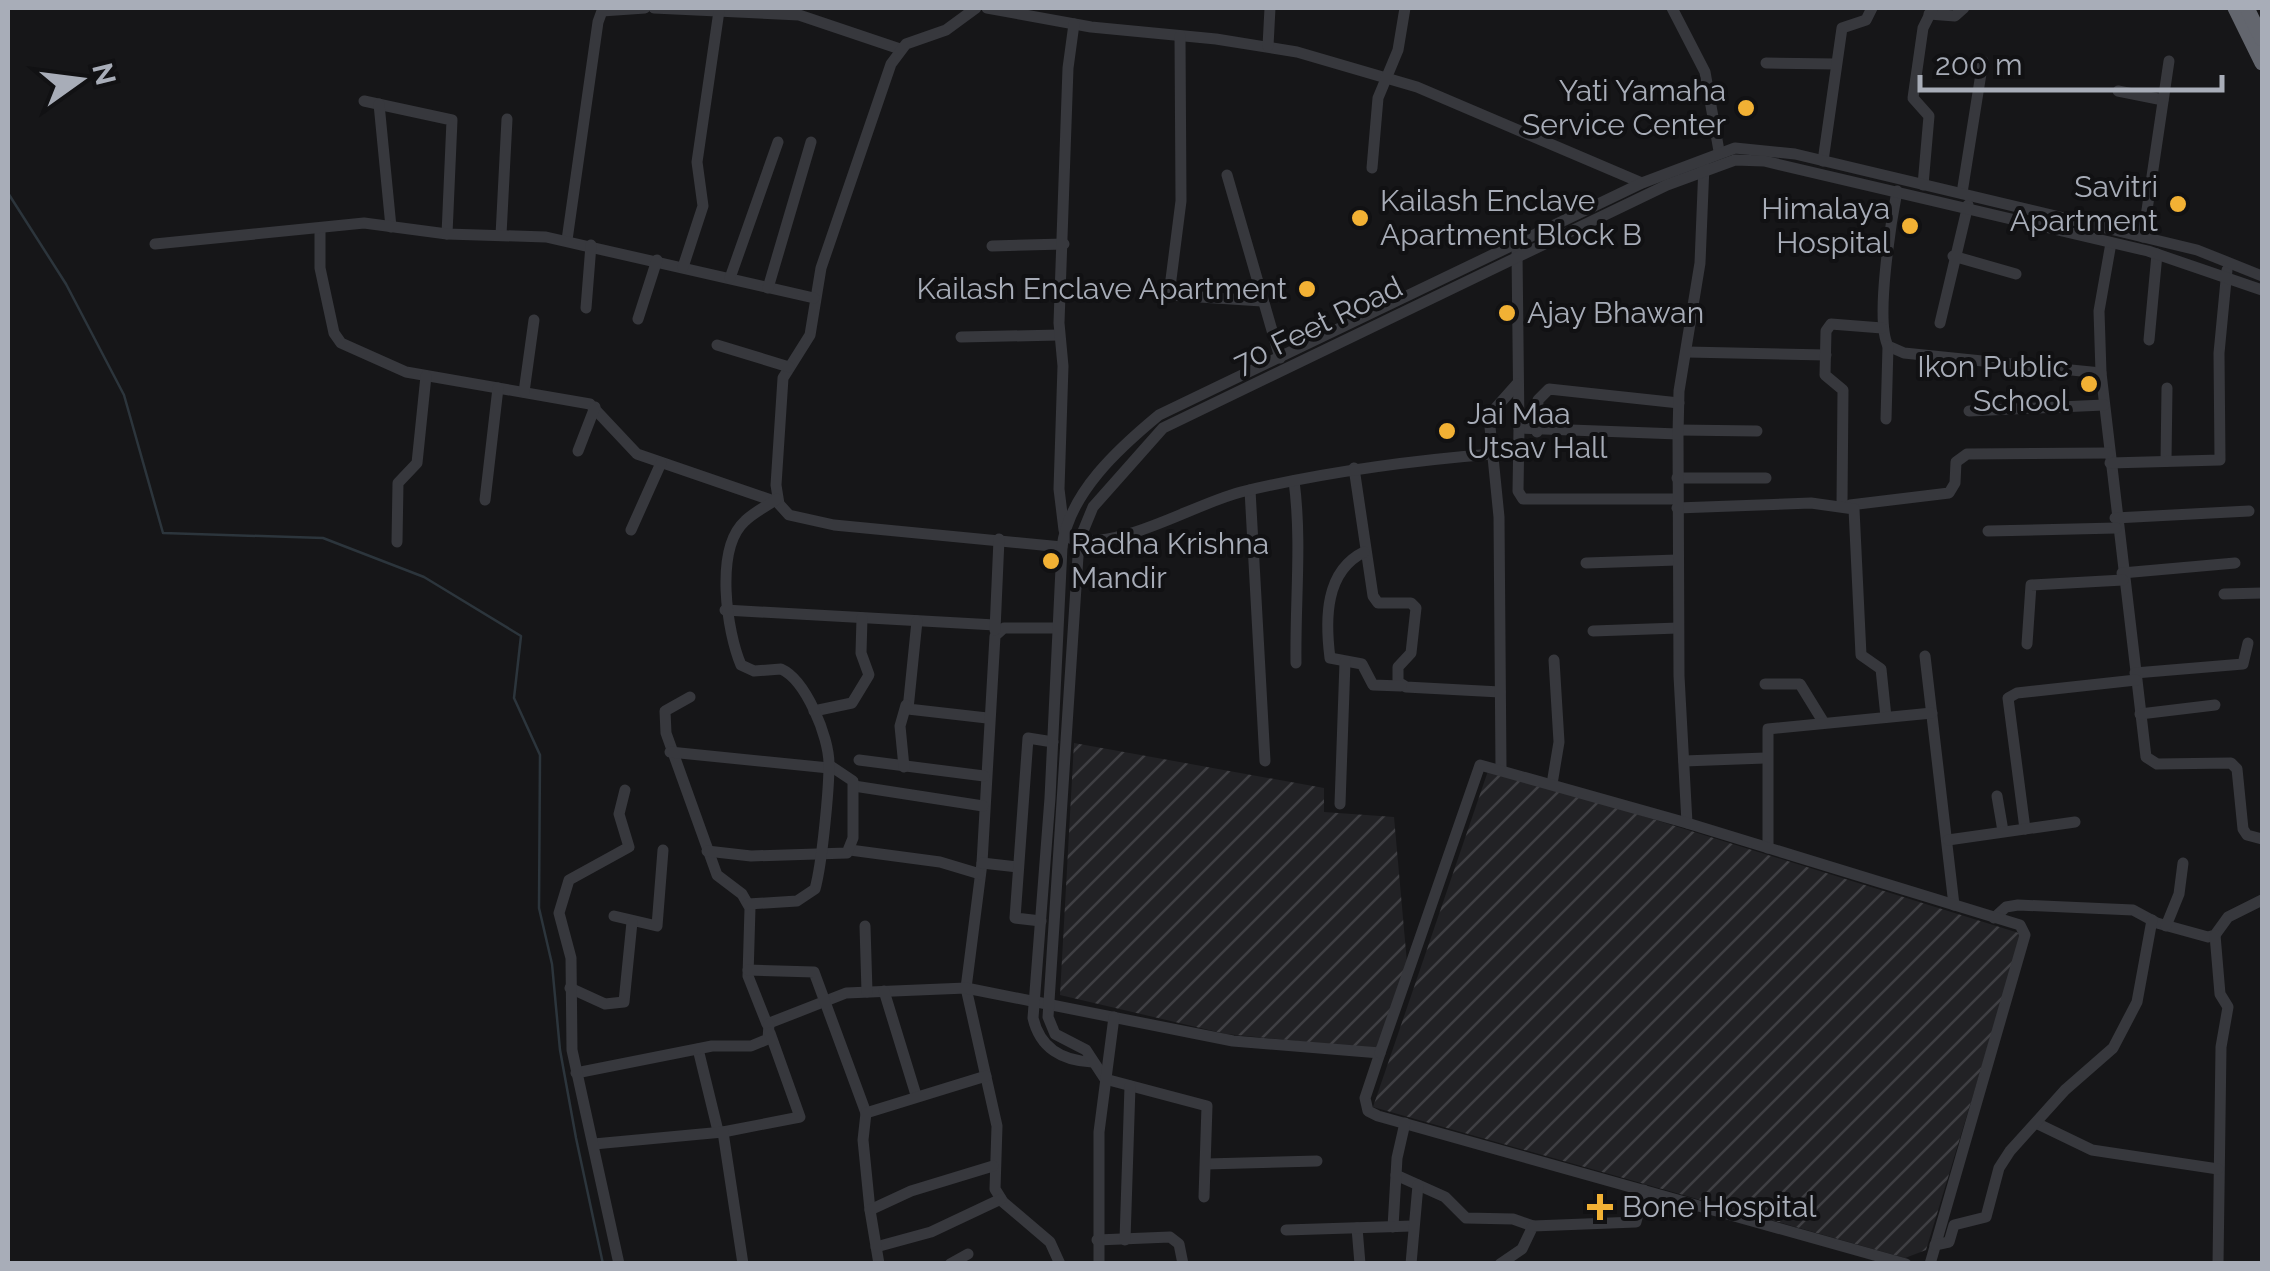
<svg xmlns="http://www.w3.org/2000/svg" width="2270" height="1271" viewBox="0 0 2270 1271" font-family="Raleway,sans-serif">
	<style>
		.industrial { fill: url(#industrial-furrows) }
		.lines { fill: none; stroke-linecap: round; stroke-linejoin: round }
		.stream { stroke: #2c353c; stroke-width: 2.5 }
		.minor { stroke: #37383d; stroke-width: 11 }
		.highway { stroke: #63666e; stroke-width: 15 }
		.poi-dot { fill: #f2b134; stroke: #111113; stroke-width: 4 }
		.labels { text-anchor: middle; stroke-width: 8; stroke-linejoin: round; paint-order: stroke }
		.poi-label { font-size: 30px; fill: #a8adb8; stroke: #111113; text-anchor: end }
		.street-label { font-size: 30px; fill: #a8adb8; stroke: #111113 }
	</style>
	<defs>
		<pattern id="industrial-furrows" width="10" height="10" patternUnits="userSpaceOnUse" patternTransform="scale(2.5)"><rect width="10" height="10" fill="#222225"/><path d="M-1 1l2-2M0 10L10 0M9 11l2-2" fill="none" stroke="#3f3f43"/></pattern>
	</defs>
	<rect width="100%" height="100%" fill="#161618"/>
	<g class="industrial">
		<path d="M1074,743l250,45v24l70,5 13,146 -28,86 -153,-15 -166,-39z"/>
		<path d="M1489,768l533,166 -96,316 -21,8 -532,-151z"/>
	</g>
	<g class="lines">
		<path class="stream" d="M8,193l58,91 58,111 39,138 160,5 101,39 97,59 -7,62 26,57 -1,153 13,56 8,86 16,88 27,126"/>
		<g class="minor">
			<path d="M654,8l145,7 101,34"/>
			<path d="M976,8l-30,22 -40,14 -15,20 -70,204 -11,67 -27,43 -7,107 3,19 10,11 45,10 228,22"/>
			<path d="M987,8l104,19 125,12 81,13 120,35 225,96"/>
			<path d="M1672,8l33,64 14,79"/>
			<path d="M1929,14l26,2 9,-8"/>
			<path d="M1180,36l1,165 -12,94 93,6"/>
			<path d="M1268,46l2,-38"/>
			<path d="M1766,63l70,1"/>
			<path d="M2118,91l45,9"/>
			<path d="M364,101l88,19 -5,114"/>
			<path d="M379,104l12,123"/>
			<path d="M1823,161l19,-133 24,-8 6,-12"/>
			<path d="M1372,168l6,-70 20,-48 7,-42"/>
			<path d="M1227,175l53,183"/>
			<path d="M1923,185l6,-69 -16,-18 10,-70 10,-20"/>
			<path d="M1897,191c-6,31 -22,130 -9,155l16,7 197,20"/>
			<path d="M1962,193l21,-132"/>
			<path d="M320,230v38l14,65 7,10 65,29 184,32 47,50 137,47"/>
			<path d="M501,235l6,-116"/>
			<path d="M2143,237l26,-176"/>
			<path d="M567,240l31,-218 4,-11 43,-3"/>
			<path d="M2111,243l-12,68 2,62 45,384 11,7 74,-1 6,6 6,60 4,6 15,4"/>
			<path d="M155,244l209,-21 83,11 99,3 268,61"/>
			<path d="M992,246l72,-2"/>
			<path d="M1517,253l2,175 159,6"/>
			<path d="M1953,256l63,18"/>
			<path d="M683,267l20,-61 -6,-44 22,-151"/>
			<path d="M730,278l48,-136"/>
			<path d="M768,288l43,-146"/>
			<path d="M586,308l5,-63"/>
			<path d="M638,319l19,-59"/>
			<path d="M1940,323l28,-118"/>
			<path d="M961,337l98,-2"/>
			<path d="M2149,340l8,-86"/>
			<path d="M717,345l72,22"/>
			<path d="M1687,352l139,3"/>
			<path d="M524,392l10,-72"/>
			<path d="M1969,411l135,-6"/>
			<path d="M1886,419l2,-73"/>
			<path d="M1519,428l-1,63 5,8h154"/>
			<path d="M1678,430l79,1"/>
			<path d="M1537,432l1,-32 11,-11 130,14"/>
			<path d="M578,451l17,-44"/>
			<path d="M2166,461l1,-73"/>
			<path d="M2110,463l110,-3 -1,-107 8,-83"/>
			<path d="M1354,468l19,128 5,7h33l5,5 -5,45 -13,14v15l8,5 94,5"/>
			<path d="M1677,478h89"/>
			<path d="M1294,481c8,60 1,121 2,182"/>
			<path d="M1250,490l15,271"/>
			<path d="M485,500l13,-112"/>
			<path d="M1842,504l1,-114 -18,-15 1,-44 5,-7 51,4"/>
			<path d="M1850,505l99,-12 6,-10 1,-21 11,-8 142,-1"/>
			<path d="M1677,508l134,-5 43,6 7,146 20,14 5,48"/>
			<path d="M2115,518l134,-7"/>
			<path d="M631,530l30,-67"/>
			<path d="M1064,530l-5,-41 4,-123 -4,-43 9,-255 6,-44"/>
			<path d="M1988,531l128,-3"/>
			<path d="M1072,539c50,11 119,-34 169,-47 83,-20 166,-31 251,-38"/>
			<path d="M397,542l1,-59 19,-20 9,-87"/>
			<path d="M1364,552c-39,19 -39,67 -34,106l32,6 11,21 28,1"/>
			<path d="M1586,563l91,-3"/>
			<path d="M2122,573l113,-10"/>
			<path d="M2224,594l38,-1"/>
			<path d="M725,610l270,15"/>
			<path d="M917,621l-9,88 79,9"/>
			<path d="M1055,628h-51l-9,8 -13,227 -16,125 31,138 -2,63 8,13 47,40 10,22"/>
			<path d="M995,630l4,-91"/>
			<path d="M1593,631l85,-3"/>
			<path d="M2027,644l4,-59 92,-5"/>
			<path d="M1925,656l29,249"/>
			<path d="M2135,673l108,-9 5,-21"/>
			<path d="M1765,684h35l24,39"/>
			<path d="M690,697l-25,14 1,22 51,142 25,19 8,14 -2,68 19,48 79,-31 120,-5 267,53 147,12 -15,45 3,13 10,5 528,148"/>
			<path d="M814,711l38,-8 17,-28 -8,-22 1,-35"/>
			<path d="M2140,714l75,-9"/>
			<path d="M670,752l159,16"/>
			<path d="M859,760l125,16"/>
			<path d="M1684,761l81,-3"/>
			<path d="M904,767l-4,-41 6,-21"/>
			<path d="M1501,768l-2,-251 -9,-90 3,-16 24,-27"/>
			<path d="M1552,784l7,-42 -5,-82"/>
			<path d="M854,786l129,20"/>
			<path d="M1997,796l6,35"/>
			<path d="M1340,804l5,-142"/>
			<path d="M1687,823l-8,-147 -1,-242 1,-43 21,-128 4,-98"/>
			<path d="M2025,829l-17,-131 9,-5 119,-13"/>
			<path d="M1948,840l127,-18"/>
			<path d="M1768,848v-119l164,-16"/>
			<path d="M850,850l90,12 40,12"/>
			<path d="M707,851l44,5 96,-3 6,-15v-57l-24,-16"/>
			<path d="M982,863l36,4"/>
			<path d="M748,904l49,-3 18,-12c7,-25 14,-99 14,-125 0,-27 -23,-84 -48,-95l-27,2 -13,-6c-14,-33 -27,-116 4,-144 9,-9 22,-15 32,-22"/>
			<path d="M614,916l43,10 6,-76"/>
			<path d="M1994,918l12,-11 12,-2 115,5 24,13 51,14 7,-2 13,-18 34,-17"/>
			<path d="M1041,921l-26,-3 13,-180 25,4"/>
			<path d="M865,926l2,66"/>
			<path d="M2166,926l13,-32 4,-31"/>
			<path d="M2215,935l5,59 8,13 -7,40 -3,217"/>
			<path d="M748,970l66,2 52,141"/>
			<path d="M570,988l35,16 19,-2 8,-80"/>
			<path d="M884,991l32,104"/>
			<path d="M698,1049l20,82"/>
			<path d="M1380,1053l100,-288 207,58 333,102 5,10 -95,329"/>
			<path d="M1092,1062c-30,-1 -52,-14 -59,-44l17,-220 12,-251c7,-54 57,-99 97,-132l483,-232 93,-35 60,6 315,75 87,21 65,26"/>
			<path d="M576,1073l136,-27h39l17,-7 1,-15"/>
			<path d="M2036,1123l56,27 126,19"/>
			<path d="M723,1132l77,-15 -30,-84"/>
			<path d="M594,1144l129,-12 20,132"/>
			<path d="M1206,1164l111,-3"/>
			<path d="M1396,1175l49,22 21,21 47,1 20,7"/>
			<path d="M1204,1197l3,-91 -102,-27 -19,-29 -31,-16 -7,-17 31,-476 14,-34 70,-79 504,-243 68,-25 29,1 384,90 114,39"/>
			<path d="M870,1210l-7,-70 3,-27 120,-37"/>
			<path d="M1393,1227l4,-69 8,-35"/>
			<path d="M1357,1228l3,36"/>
			<path d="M1286,1230l126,-4"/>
			<path d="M1097,1240l73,-3 9,7 4,20"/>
			<path d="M1125,1240l5,-154"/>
			<path d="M1935,1245l14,-3 5,-17 32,-8 13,-49 11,-17 55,-61 48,-42 24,-46 15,-82"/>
			<path d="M876,1247l55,-15 70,-33"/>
			<path d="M619,1264l-47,-214 -1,-92 -12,-45 10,-33 60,-33 -10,-33 6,-24"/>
			<path d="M879,1264l-9,-54 41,-19 82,-25"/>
			<path d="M950,1264l18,-10"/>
			<path d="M1099,1264v-132l15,-115"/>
			<path d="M1411,1264l7,-79"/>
			<path d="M1500,1264l22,-15 11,-23 103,-4 8,-32"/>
		</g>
		<g class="highway">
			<path d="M2235,8l27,55"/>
			<path d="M2247,8l15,31"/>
		</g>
	</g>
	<g class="poi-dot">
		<circle cx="1746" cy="108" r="10"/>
		<circle cx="2178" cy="204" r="10"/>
		<circle cx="1360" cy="218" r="10"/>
		<circle cx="1910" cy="226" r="10"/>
		<circle cx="1307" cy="289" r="10"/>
		<circle cx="1507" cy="313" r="10"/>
		<circle cx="2089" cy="384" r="10"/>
		<circle cx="1447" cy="431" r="10"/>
		<circle cx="1051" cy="561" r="10"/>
		<path d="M1595 1192h10v10h10v10h-10v10h-10v-10h-10v-10h10z"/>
	</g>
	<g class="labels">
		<g class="poi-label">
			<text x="1726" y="101">Yati Yamaha<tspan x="1726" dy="34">Service Center</tspan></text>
			<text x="2158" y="197">Savitri<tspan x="2158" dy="34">Apartment</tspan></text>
			<text x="1380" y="211" text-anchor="start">Kailash Enclave<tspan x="1380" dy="34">Apartment Block B</tspan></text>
			<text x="1890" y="219">Himalaya<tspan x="1890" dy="34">Hospital</tspan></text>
			<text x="1287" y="299">Kailash Enclave Apartment</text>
			<text x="1527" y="323" text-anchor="start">Ajay Bhawan</text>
			<text x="2069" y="377">Ikon Public<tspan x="2069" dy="34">School</tspan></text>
			<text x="1467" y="424" text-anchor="start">Jai Maa<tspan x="1467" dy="34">Utsav Hall</tspan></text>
			<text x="1071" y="554" text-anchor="start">Radha Krishna<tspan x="1071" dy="34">Mandir</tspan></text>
			<text x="1622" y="1217" text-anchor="start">Bone Hospital</text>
		</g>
		<g class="street-label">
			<text transform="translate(1318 325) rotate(-26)" y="10">70 Feet Road</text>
		</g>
	</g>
	<rect width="2270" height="1271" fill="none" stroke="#a8adb8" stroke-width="20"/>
	<g transform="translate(80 80) rotate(76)" stroke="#111113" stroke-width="8" paint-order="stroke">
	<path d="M0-8L18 38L0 25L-18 38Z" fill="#a8adb8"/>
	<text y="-15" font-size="28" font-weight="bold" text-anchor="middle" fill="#a8adb8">N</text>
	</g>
	<path d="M1920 75v15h302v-15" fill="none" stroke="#a8adb8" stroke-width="5"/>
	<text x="1935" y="75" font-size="30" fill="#a8adb8" stroke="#111113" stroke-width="8" paint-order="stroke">200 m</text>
</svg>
